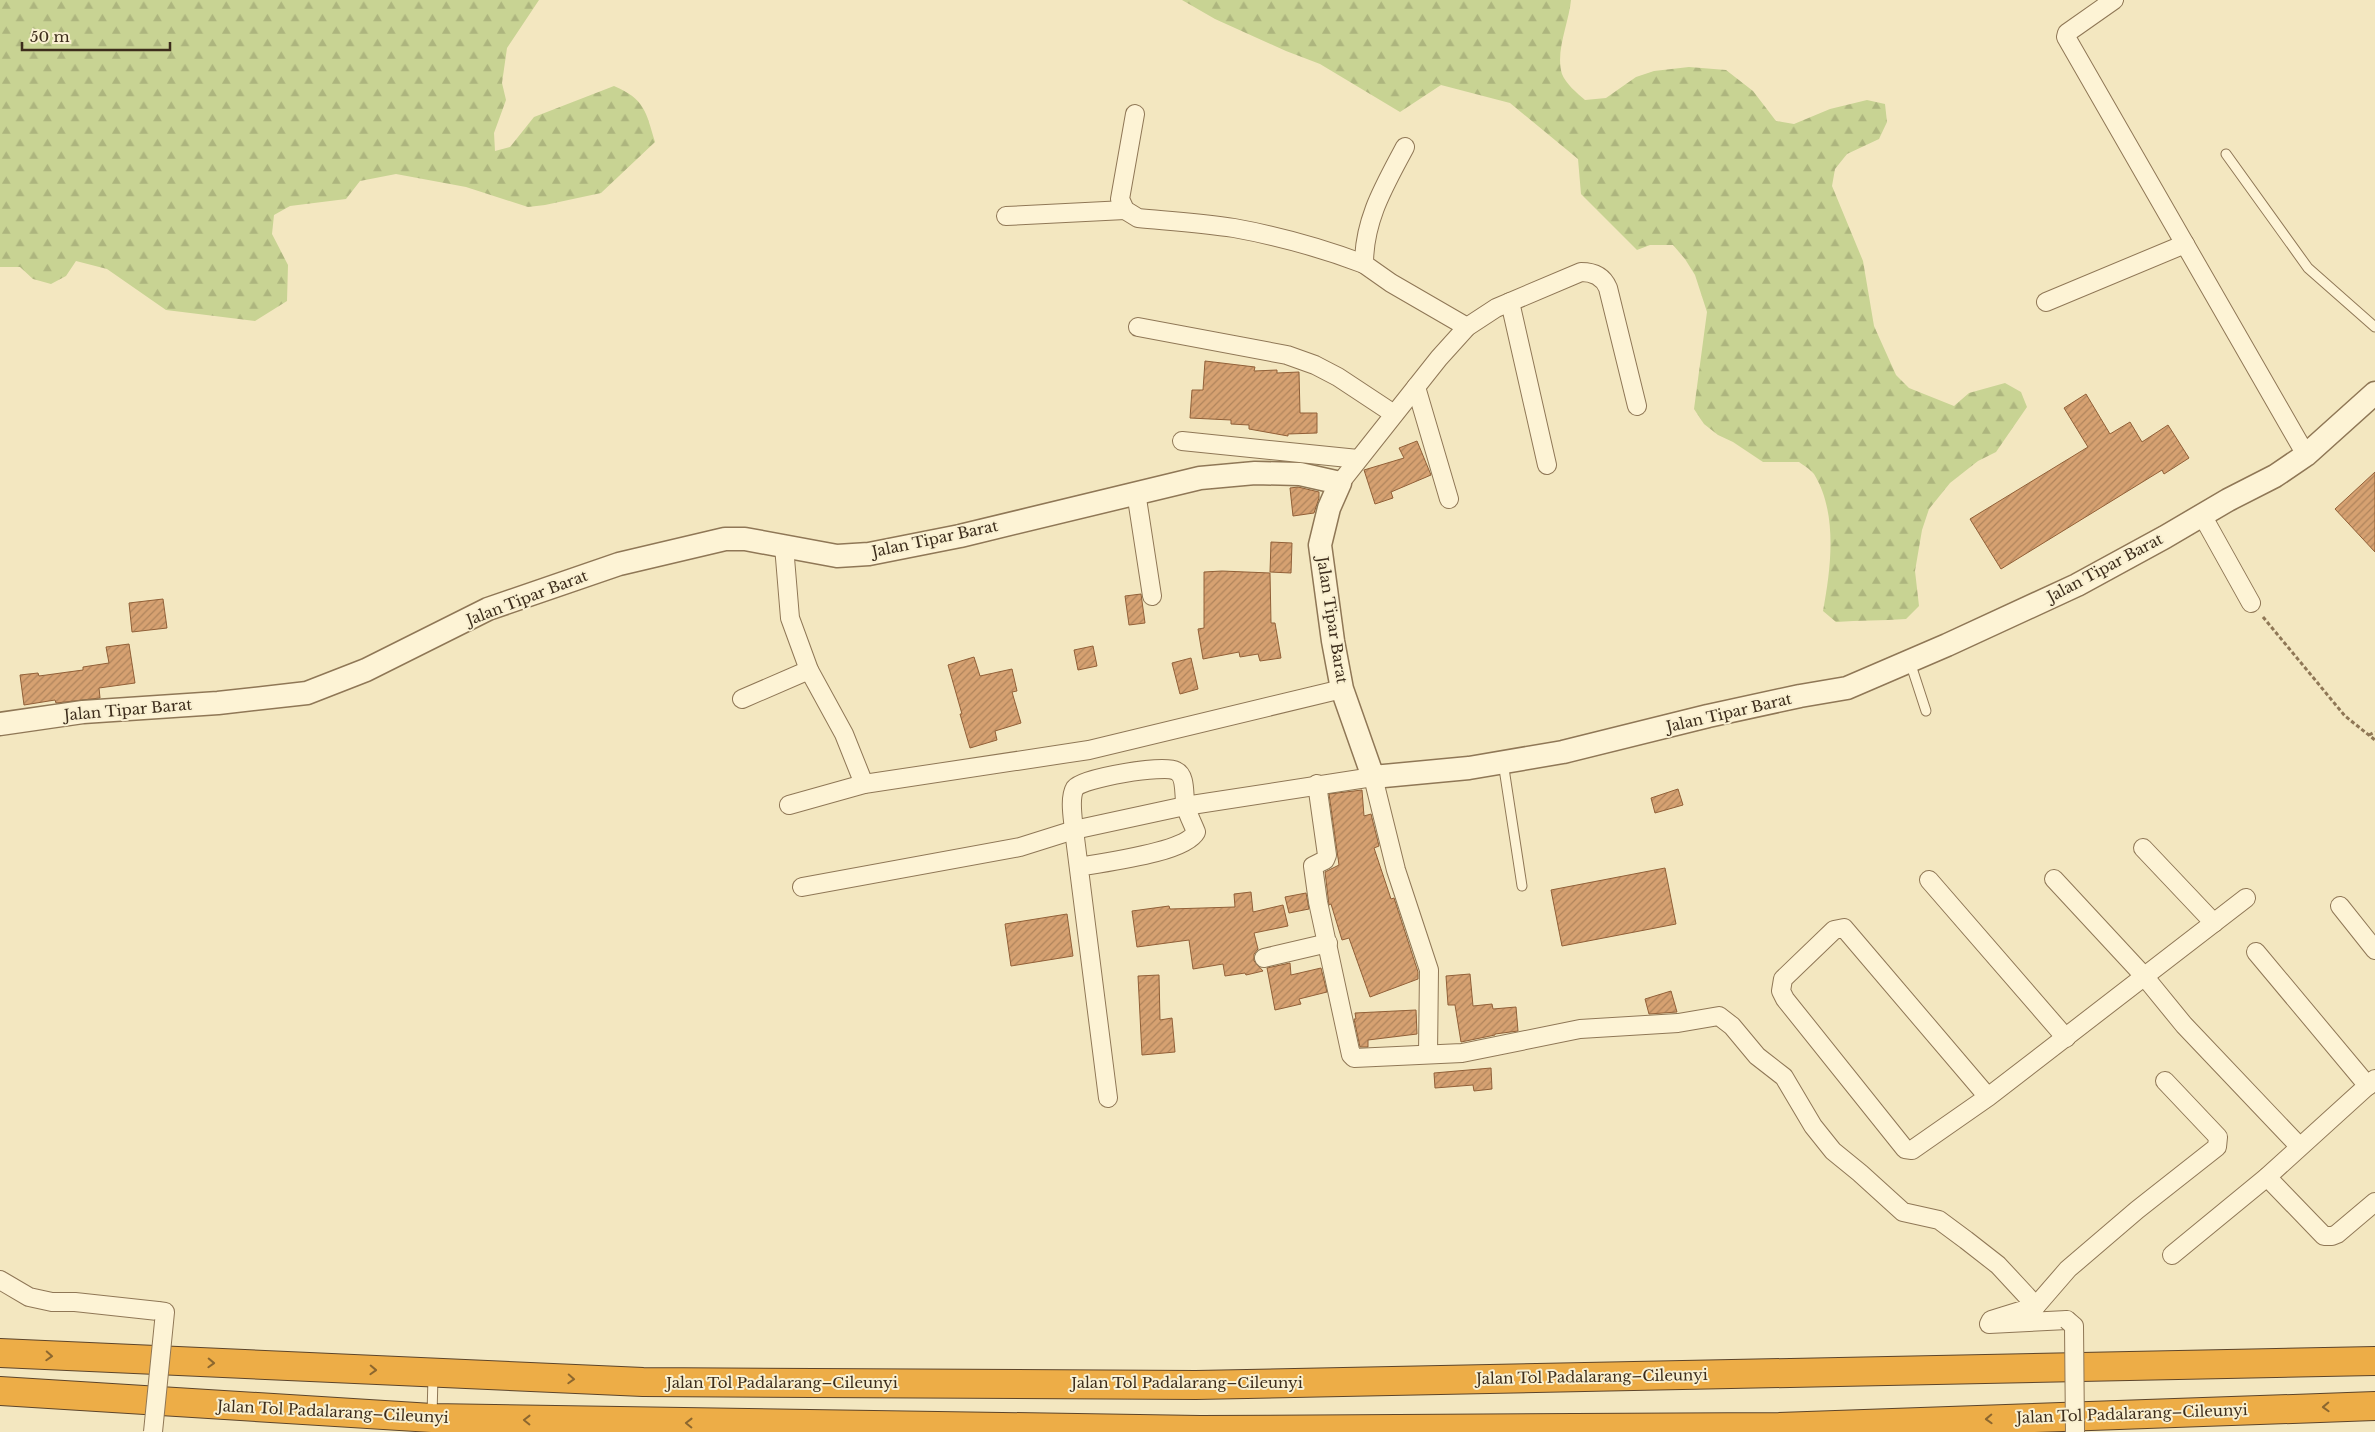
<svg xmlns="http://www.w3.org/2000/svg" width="2375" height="1432" viewBox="0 0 2375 1432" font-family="'Libre Baskerville',serif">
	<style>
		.forest { fill: url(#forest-firs) }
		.building { fill: url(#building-hatch); stroke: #916038 }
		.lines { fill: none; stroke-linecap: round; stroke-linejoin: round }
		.service-casing { stroke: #8f7756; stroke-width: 11 }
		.minor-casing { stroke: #8f7756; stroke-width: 20 }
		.tertiary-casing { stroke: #8f7756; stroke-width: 25 }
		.motorway-casing { stroke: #5c442a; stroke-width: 30 }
		.path { stroke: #8f7756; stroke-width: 3; stroke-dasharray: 4 2.5; stroke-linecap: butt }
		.service { stroke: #fdf3d5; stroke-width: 9 }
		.minor { stroke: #fdf3d5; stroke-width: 18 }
		.tertiary { stroke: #fdf3d5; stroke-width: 22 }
		.motorway { stroke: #edad47; stroke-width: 28 }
		.minor-bridge-casing { stroke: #8f7756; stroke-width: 20; stroke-linecap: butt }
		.minor-bridge { stroke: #fdf3d5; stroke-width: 18 }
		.oneway { stroke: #8c672f }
		.labels { text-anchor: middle; stroke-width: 4; stroke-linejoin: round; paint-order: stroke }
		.street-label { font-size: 15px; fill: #3d2d1c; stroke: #f9f0d1 }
	</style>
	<defs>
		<pattern id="forest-firs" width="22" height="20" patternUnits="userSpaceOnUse" patternTransform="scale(1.25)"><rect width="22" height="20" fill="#c8d393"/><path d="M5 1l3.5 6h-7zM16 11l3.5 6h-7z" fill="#adb57e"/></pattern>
		<pattern id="building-hatch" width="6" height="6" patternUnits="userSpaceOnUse" patternTransform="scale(1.25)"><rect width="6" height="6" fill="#d6a171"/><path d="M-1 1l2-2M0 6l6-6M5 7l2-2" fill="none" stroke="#af845c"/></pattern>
	</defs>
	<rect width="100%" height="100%" fill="#f3e7c0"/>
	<g class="forest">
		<path d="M0,0h539l-32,48 -5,35 4,17 -12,33 1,18 15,-4 24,-30 80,-31c31,13 32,26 41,56l-54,51 -56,12 -17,2 -62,-20 -70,-13 -36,7 -14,18 -56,7 -16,9 -2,19 16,31 -1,36 -32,20 -89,-11 -59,-41 -31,-8 -10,15 -15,8 -18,-5 -13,-12h-20z"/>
		<path d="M1182,0h389c-2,23 -16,51 -9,74 4,10 15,19 23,26l21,-2 30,-21 18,-6 35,-4 37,3 27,21 23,30 18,3 36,-15 37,-9 18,4 2,18 -8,17 -32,15 -12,15 -3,17 31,75 11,65 22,49 13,13 45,18 15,-13 36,-10 16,9 6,15 -31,45 -18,9 -28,22 -21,26 -7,21 -7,41 4,35 -13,13c-24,2 -47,1 -70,3l-13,-11c8,-43 15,-98 -9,-137 -4,-5 -11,-9 -15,-12h-36l-30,-20 -15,-7 -14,-11 -10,-15 13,-97 -12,-37 -10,-16 -12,-14h-23l-13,5 -56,-56 -3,-35 -68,-56 -69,-18 -41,27 -80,-48 -34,-13 -71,-32z"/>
	</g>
	<g class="building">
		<path d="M1205,361l50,6 -1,4 23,-1v3l22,-1 1,41h17v20l-29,1v2l-39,-7v-4l-18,-1v-4l-41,-2 2,-28h11z"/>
		<path d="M2086,394l24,40 20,-12 12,20 26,-17 21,33 -25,16 -2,-4 -161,99 -31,-50 118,-72 -24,-39z"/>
		<path d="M1417,441l14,34 -40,17 2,6 -18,6 -11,-34 40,-12 -5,-10z"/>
		<path d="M2375,472v80l-40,-43z"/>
		<path d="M1298,487l21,5v6l-5,15 -21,3 -3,-28z"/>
		<path d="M1271,542l21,1 -1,30 -21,-1z"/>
		<path d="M1222,571l48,2 1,50h4l6,35 -21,3 -2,-7 -18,3 -1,-5 -36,7 -5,-30 6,-1v-56z"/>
		<path d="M1141,594l4,29 -16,2 -4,-29z"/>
		<path d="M163,599l4,29 -35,4 -3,-29z"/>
		<path d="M129,644l6,39 -36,5 1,10 -44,5 -1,-3 -31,5 -4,-30 18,-2 1,3 44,-6v-3l26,-4 -3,-16z"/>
		<path d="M1093,646l4,20 -19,4 -4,-20z"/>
		<path d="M974,657l6,19 32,-7 5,22 -5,1 9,31 -26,8 2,9 -27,8 -10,-34h2l-14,-49z"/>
		<path d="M1191,658l7,31 -18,5 -8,-31z"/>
		<path d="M1678,789l5,16 -28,8 -4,-15z"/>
		<path d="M1362,790l2,26 7,-2 8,32 -5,2 17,51 3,-1 24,74v7l-48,18 -21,-59 -7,2 -11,-36 -2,1 -4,-33 14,-7 -10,-71z"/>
		<path d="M1665,868l11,56 -114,22 -11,-56z"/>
		<path d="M1251,892l2,20 30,-7 5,21 -34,7 4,16 -4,5v7l9,10 -17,4 -1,-2 -20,3 -2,-12 -30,5 -4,-29 -52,7 -5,-36 37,-5 1,3 65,-2 -1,-13z"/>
		<path d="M1306,893l3,16 -20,4 -4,-16z"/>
		<path d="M1067,914l6,42 -62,10 -6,-42z"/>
		<path d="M1290,963l1,12 30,-7 6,24 -28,7 2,5 -26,6 -8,-42z"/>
		<path d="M1470,974l3,32 19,-2 1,5 23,-2 2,24 -23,3v1l-34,7 -6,-37h-7l-2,-29z"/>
		<path d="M1159,975l1,45 12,-2 3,34 -33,3 -4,-79z"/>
		<path d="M1671,991l6,21 -28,2 -4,-15z"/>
		<path d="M1416,1010l1,24 -49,6v7h-8l-6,-28h2l-1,-6z"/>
		<path d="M1491,1068l1,21 -18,2 -1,-6 -38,3 -1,-15z"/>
	</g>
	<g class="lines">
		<defs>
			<g id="service">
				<path d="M2226,154l82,114 67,59"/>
				<path d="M1910,662l16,49"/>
				<path d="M1503,762l19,124"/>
				<path d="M432,1416l1,-40"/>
			</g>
			<g id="minor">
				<path d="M2114,0l-47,33 -1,4 240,418"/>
				<path d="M1135,114l-15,85 5,11 13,8c32,3 65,5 96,10 44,8 88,20 130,36"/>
				<path d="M1405,147c-20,38 -41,72 -41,117l27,19 76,44"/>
				<path d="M1006,216l119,-6"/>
				<path d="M1510,302l37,163"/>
				<path d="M2046,302l139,-58"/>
				<path d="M1138,327l149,28 28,10 23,12 56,37"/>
				<path d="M1416,387l33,112"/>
				<path d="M1182,441l176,18"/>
				<path d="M1340,483l99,-125 28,-31 29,-19 85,-36c12,0 22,4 27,16l29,118"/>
				<path d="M1136,492l16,104"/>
				<path d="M2202,515l49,88"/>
				<path d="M784,546l6,72 19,52 35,64 20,50"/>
				<path d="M742,699l67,-29"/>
				<path d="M1317,784l10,71 -2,5 -12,6 5,36 33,153 3,3 108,-5 118,-24 98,-6 41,-7 13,10 25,30 27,21 29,49 20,25 27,22 43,39 36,8 27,20 32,25 38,41 -45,14 -2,4 78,-4"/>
				<path d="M789,805l75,-21 225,-34 253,-61"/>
				<path d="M2143,848l71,75"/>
				<path d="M1079,867c25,-5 106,-14 117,-35 -3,-8 -8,-17 -10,-25 -3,-10 1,-31 -10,-36 -12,-7 -93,7 -101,17 -6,10 -2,31 -1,42l34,268"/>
				<path d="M2054,879l90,97 40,49 115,121"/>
				<path d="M1929,880l137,158"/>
				<path d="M802,887l218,-40 54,-17 111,-24 188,-29 23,93 33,100 -1,84"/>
				<path d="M2340,906l35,44"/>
				<path d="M2256,952l112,134"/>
				<path d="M1264,958l64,-15"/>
				<path d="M1988,1097l-144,-169 -10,2 -51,49 -2,12 4,8 120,150 7,1 76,-53 258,-199"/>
				<path d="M2267,1177l57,59h8l5,-2 38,-32"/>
				<path d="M2172,1255l95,-78 108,-98"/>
				<path d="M0,1280l29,17 23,5h23l83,9"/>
				<path d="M2036,1306l32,-37 69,-59 80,-63 1,-10 -53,-56"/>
			</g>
			<path id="tertiary" d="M0,724l83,-12 135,-9 89,-10 59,-23 122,-61 131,-45 106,-25h20l92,17 32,-2 91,-18 240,-58 55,-5 45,1 40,9 -11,25 -9,37 13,96 9,48 31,88 96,-9 94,-16 145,-36 92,-20 47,-8 100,-43 130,-60 88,-48 63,-37 47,-24 31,-21 69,-62"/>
			<g id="motorway">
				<path d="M0,1353l643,29 553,3 1179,-24"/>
				<path d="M0,1391l432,27 768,12 579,-3 596,-21"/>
			</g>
		</defs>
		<use href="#service" class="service-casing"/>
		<use href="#minor" class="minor-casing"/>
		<use href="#tertiary" class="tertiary-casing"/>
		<use href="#motorway" class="motorway-casing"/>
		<g class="path">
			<path d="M2263,617l82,99 30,24"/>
			<path d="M2369,735l6,-3"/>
		</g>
		<use href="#service" class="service"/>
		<use href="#minor" class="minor"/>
		<use href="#tertiary" class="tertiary"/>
		<use href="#motorway" class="motorway"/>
		<defs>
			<g id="minor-bridge">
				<path d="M2067,1320l7,6 1,106"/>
				<path d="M153,1432l12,-120 -7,-1"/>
			</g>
		</defs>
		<use href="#minor-bridge" class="minor-bridge-casing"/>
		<use href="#minor-bridge" class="minor-bridge"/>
	</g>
	<defs><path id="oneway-chevron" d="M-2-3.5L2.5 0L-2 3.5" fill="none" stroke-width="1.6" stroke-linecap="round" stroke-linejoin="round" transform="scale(1.25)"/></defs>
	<g class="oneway">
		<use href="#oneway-chevron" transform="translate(49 1356) rotate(3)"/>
		<use href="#oneway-chevron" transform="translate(211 1363) rotate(2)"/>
		<use href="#oneway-chevron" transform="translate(373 1370) rotate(2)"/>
		<use href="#oneway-chevron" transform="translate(571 1379) rotate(3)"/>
		<use href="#oneway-chevron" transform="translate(2326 1407) rotate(178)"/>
		<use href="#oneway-chevron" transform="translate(1989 1419) rotate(178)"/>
		<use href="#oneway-chevron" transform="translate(527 1420) rotate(-179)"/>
		<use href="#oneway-chevron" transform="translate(689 1423) rotate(-179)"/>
	</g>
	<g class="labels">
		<g class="street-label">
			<text transform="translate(935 539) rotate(-12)" y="5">Jalan Tipar Barat</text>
			<text transform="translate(2105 568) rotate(-28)" y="5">Jalan Tipar Barat</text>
			<text transform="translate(527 598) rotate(-21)" y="5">Jalan Tipar Barat</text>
			<text transform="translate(1332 620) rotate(81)" y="5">Jalan Tipar Barat</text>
			<text transform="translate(128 710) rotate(-5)" y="5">Jalan Tipar Barat</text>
			<text transform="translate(1729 713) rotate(-13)" y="5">Jalan Tipar Barat</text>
			<text transform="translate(1592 1377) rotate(-1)" y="5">Jalan Tol Padalarang–Cileunyi</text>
			<text x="782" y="1388">Jalan Tol Padalarang–Cileunyi</text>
			<text x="1187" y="1388">Jalan Tol Padalarang–Cileunyi</text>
			<text transform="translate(333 1412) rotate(3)" y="5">Jalan Tol Padalarang–Cileunyi</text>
			<text transform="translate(2132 1414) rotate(-2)" y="5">Jalan Tol Padalarang–Cileunyi</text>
		</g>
	</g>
	<path d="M22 42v8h148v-8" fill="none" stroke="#3d2d1c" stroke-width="2.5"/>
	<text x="30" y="42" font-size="15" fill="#3d2d1c" stroke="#f9f0d1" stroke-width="4" paint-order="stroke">50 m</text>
</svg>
